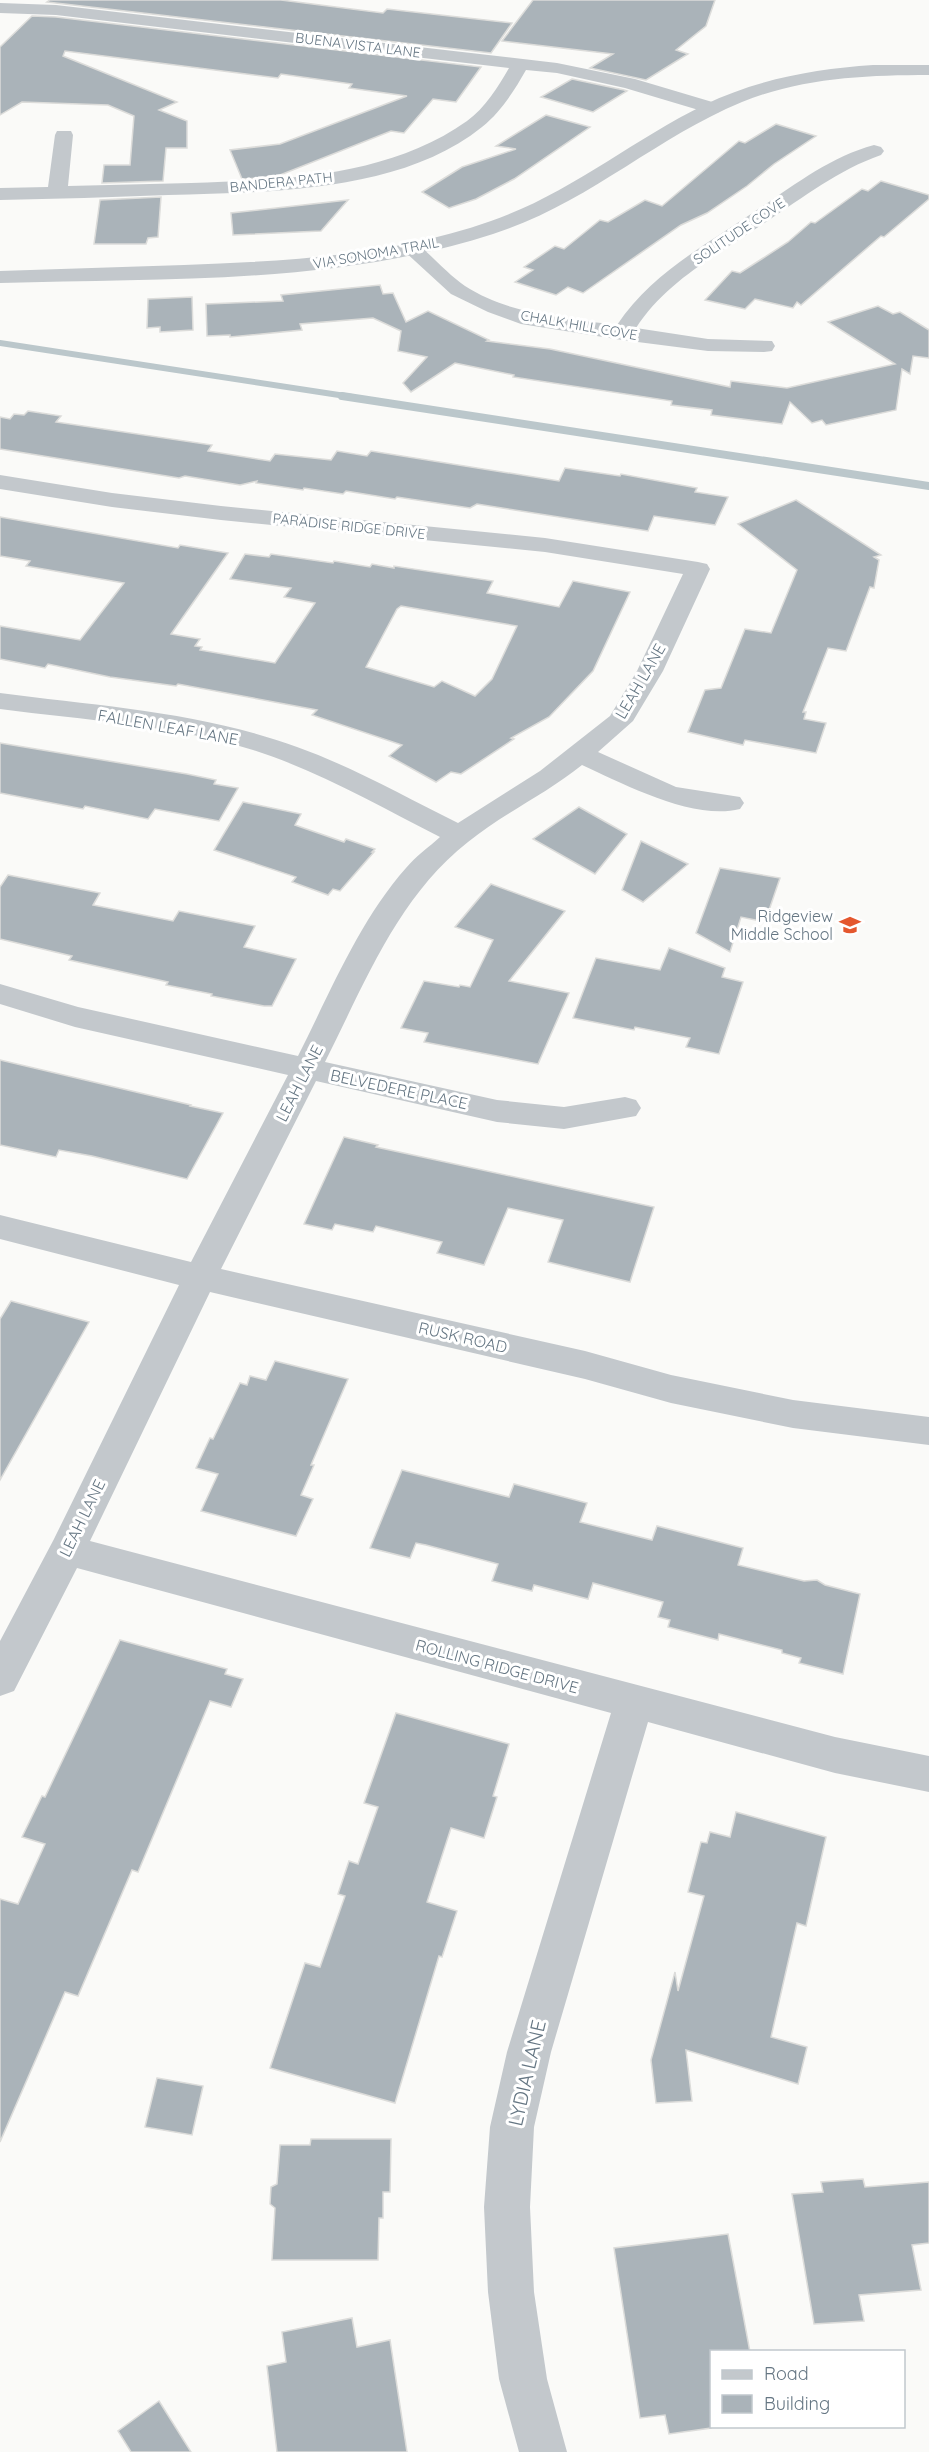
<svg xmlns="http://www.w3.org/2000/svg" width="929" height="2452" viewBox="0 0 929 2452" font-family="Quicksand,sans-serif">
	<style>
		.lines { fill: none; stroke-linecap: round; stroke-linejoin: round }
		.stream-far1 { stroke: #bbc7cb; stroke-width: 6 }
		.stream { stroke: #bbc7cb; stroke-width: 8 }
		.building { fill: #aab3b9; stroke: #dcdcda; stroke-width: 1.5; fill-rule: evenodd }
		.minor { fill: #c3c8cc; fill-rule: evenodd }
		.tertiary { fill: #c3c8cc; fill-rule: evenodd }
		.labels { text-anchor: middle; stroke-width: 6; stroke-linejoin: round; paint-order: stroke }
		.far-street-label { font-size: 14px; fill: #657683; stroke: #fff }
		.street-label { font-size: 16px; fill: #657683; stroke: #fff }
		.poi-label { font-size: 16px; fill: #657683; stroke: #fff; text-anchor: end }
		.near-street-label { font-size: 20px; fill: #657683; stroke: #fff }
	</style>
	<rect width="100%" height="100%" fill="#fafaf8"/>
	<g class="lines">
		<path class="stream-far1" d="M0,343l352,54"/>
		<path class="stream" d="M342,396l587,90"/>
	</g>
	<g class="building">
		<path d="M50,0h231l102,13 4,-4 125,14 -21,30 -444,-51z"/>
		<path d="M533,0h182l-9,26 -30,24 12,4 -42,26 -56,-12 23,-14 -111,-13z"/>
		<path d="M32,16l24,1 425,50 -25,35 -23,-3 -29,34 -13,-2 -116,46 -33,2 -12,-29 50,-6 127,-48 -58,-8 3,-4 -71,-10 -3,4 -213,-27 -2,5 114,46 -18,8 28,11v27h-21l-3,33 -61,2 2,-18h26l4,-49 -26,-11 -86,-3 -22,13v-68z"/>
		<path d="M572,79l52,11 3,1 -34,21 -52,-15z"/>
		<path d="M546,115l44,12 -76,52 -38,20 -27,9 -27,-16 40,-25 54,-18 -20,-3z"/>
		<path d="M776,124l40,12 -42,28 -27,22 -40,27 -26,12 -98,68 -15,-6 -12,8 -41,-13 18,-12 -9,-3 31,-21 9,3 36,-29 8,2 37,-22 17,6 77,-65 6,2z"/>
		<path d="M881,181l48,14v4l-45,38 -3,-1 -80,69 -4,-3 -4,6 -38,-9 -10,10 -40,-9 27,-29 8,2 48,-31 23,-20 4,1 47,-34 6,2z"/>
		<path d="M161,197l-3,40 -10,1 -2,6h-52l6,-44z"/>
		<path d="M348,200l-27,31 -88,4 -2,-22z"/>
		<path d="M380,285l3,9 10,-1 13,29 22,-11 61,29 -2,1 63,8 180,38 1,-6 56,7 108,-24 -67,-42 50,-16 15,8 7,-2 29,18v28l-16,-2 -3,18 -8,-5 -6,41 -70,15 -4,-5 -10,3 -22,-21 -8,22 -71,-9 1,-5 -41,-5 1,-4 -159,-24 1,-2 -59,-12 -44,29 -8,-9 24,-26 -29,-6 3,-20 -28,-13 -73,6 2,6 -72,7v-2l-23,1 -1,-32 77,-3 -2,-6z"/>
		<path d="M192,297l1,33 -33,2v-5l-13,1 1,-29z"/>
		<path d="M28,411l33,5 -5,6 156,23 -4,6 62,10 5,-7 56,6 6,-9 30,5 4,-5 188,30 6,-13 55,8 1,-2 76,14 -2,4 33,5 -13,28 -61,-9 -6,15 -171,-27 -7,4 -73,-11 -2,2 -49,-8 -3,3 -39,-6 -1,2 -47,-7 1,-2 -17,4 -55,-9 -6,2 -179,-29v-32l10,2 4,-5 10,1z"/>
		<path d="M796,500l85,55 -7,2 5,3 -5,28 -4,-1 -24,64 -18,-3 -25,64h3l-2,7 22,4 -10,30 -71,-13 -2,5 -55,-13 17,-42 16,-2 24,-59 26,4 26,-63 -59,-46z"/>
		<path d="M0,517l178,31 2,-3 48,8 -57,81 29,5 -5,7 7,1 -2,3 75,13 40,-60 -31,-6 7,-9 -61,-9 15,-25 24,3 2,-3 62,9 1,-2 36,6 2,-3 22,4v-2l99,15 -6,12 72,14 14,-26 57,11 -37,79 -44,46 -38,21 3,1 -53,35 -10,-2 -15,10 -47,-26 13,-11 -90,-30 5,-5 -139,-26 -2,2 -66,-9 -62,-13 -3,4 -45,-9v-33l80,14 44,-57 -98,-17 4,-5 -30,-5zM401,606l116,20 -25,53 -17,17 -33,-15 -8,6 -68,-20 31,-58z"/>
		<path d="M0,743l187,31 29,6 -2,4 24,4 -19,33 -64,-12 -7,10 -63,-13 -2,3 -83,-16z"/>
		<path d="M243,802l58,12 -6,11 49,17 2,-3 29,10 -3,3h2l-34,39 -7,-2 -5,6 -36,-13 4,-5 -82,-27z"/>
		<path d="M579,807l48,27 -32,40 -62,-35z"/>
		<path d="M641,841l47,23 -45,38 -21,-12z"/>
		<path d="M720,868l60,10 -15,44 -24,-5 -11,35 -34,-19z"/>
		<path d="M8,875l92,18 -7,12 80,16 6,-10 76,15 -11,21 52,12 -24,47h-8l-53,-10 1,-2 -46,-9 2,-3 -99,-22 3,-4 -72,-17v-52z"/>
		<path d="M491,884l74,27 -56,70 60,12 -31,71 -114,-22 4,-9 -27,-5 23,-47 35,6 1,-2 10,2 23,-47 -38,-13z"/>
		<path d="M669,948l56,20 -3,9 21,5 -24,72 -33,-7 4,-9 -55,-11 -1,3 -61,-12 23,-60 64,12z"/>
		<path d="M0,1060l191,45 -1,1 33,7 -36,66 -95,-23 -33,-6 -3,7 -56,-12z"/>
		<path d="M344,1137l34,8 -2,2 278,60 -24,75 -82,-20 15,-42 -55,-12 -24,57 -47,-12 5,-11 -66,-16 -3,6 -38,-8 -3,6 -28,-6z"/>
		<path d="M11,1301l78,21 -89,158v-161z"/>
		<path d="M275,1361l73,18 -37,86h3l-13,30 12,4 -17,37 -95,-25 17,-37 -22,-6 14,-30 3,1 27,-56 7,2 3,-9 16,4z"/>
		<path d="M402,1470l107,27 5,-13 73,19 -7,19 72,18 5,-14 86,22 -5,17 66,16 13,-1 8,5 35,9 -17,80 -44,-11 2,-5 -19,-5v-3l-63,-16 -1,6 -50,-13 2,-7 -12,-3 5,-15 -70,-19 -5,16 -54,-14 -2,6 -40,-10 6,-17 -72,-19 -10,-2 -6,15 -40,-10z"/>
		<path d="M120,1640l107,29 -2,5 18,5 -12,28 -21,-6 -72,171 -6,-2 -54,126 -13,-4 -65,150v-243l18,5 27,-60 -23,-7 20,-41 3,1z"/>
		<path d="M396,1713l113,31 -16,52 4,1 -13,41 -33,-10 -24,74 30,9 -15,46 -3,-1 -44,147 -125,-35 35,-105 15,4 25,-71 -7,-2 11,-33 9,3 20,-57 -14,-4z"/>
		<path d="M736,1812l90,25 -20,89 -9,-3 -26,114 36,10 -9,37 -112,-34 6,51 -36,2 -5,-43 24,-88 3,19 26,-95 -16,-4 13,-50 6,1 3,-11 20,5z"/>
		<path d="M157,2078l46,8 -11,49 -47,-8z"/>
		<path d="M311,2139h80l-1,53h-7v26h-4l-1,42h-106l3,-52 -5,-4 1,-17 6,-3 3,-39h30z"/>
		<path d="M863,2179l2,8 64,-5v61l-17,2 9,45 -62,5 5,26 -50,3 -22,-130 31,-2 -2,-10z"/>
		<path d="M728,2234l22,118h-39v76l-42,6 -4,-19 -25,3 -26,-170z"/>
		<path d="M352,2318l5,29 33,-7 17,112h-130l-10,-86 19,-4 -4,-30z"/>
		<path d="M159,2401l32,51h-60l-13,-21z"/>
	</g>
	<g class="lines">
		<g class="minor">
			<path d="M0,3l56,2 501,58 78,16 84,25 2,4 -2,4 -7,2 -87,-26 -68,-15 -31,-3c-12,21 -25,42 -44,57 -82,66 -214,65 -314,68 -56,2 -112,4 -168,5v-12l48,-1 7,-52 2,-4h14l2,4 -5,51c41,-1 82,-2 123,-3 93,-3 197,-6 276,-62 18,-13 31,-34 42,-53l-453,-53 -56,-2z"/>
			<path d="M874,145l7,2 3,4 -3,4c-43,15 -77,42 -115,67 -46,31 -99,58 -130,106l72,11 64,2 3,5 -3,5 -8,1 -56,-1 -86,-11 -101,-16 -33,-12 -37,-18 -48,-44 3,-4h14c15,13 29,29 45,40 45,29 101,32 152,39 34,-51 87,-79 137,-113 38,-25 75,-55 120,-67z"/>
			<path d="M0,475l112,18 109,13 324,32 153,24 9,2 3,5 -47,102 -30,50 -35,31 78,35 64,10 4,6 -4,6c-47,12 -116,-25 -158,-44 -36,29 -78,48 -114,77 -71,56 -103,141 -143,220l172,38 67,7 61,-10 11,3 5,8 -5,8 -72,13 -67,-7 -181,-41 -95,188 364,82 86,24 122,25 136,17v28l-136,-17 -122,-25 -86,-24 -375,-87 -120,249 745,196 94,19v36l-94,-19 -187,-51 -97,330 -17,75 -4,80 4,85 13,87 20,73h-48l-20,-73 -11,-87 -4,-85 6,-80 17,-75 104,-339 -534,-145 -63,123 -14,5v-55l54,-102 125,-254 -179,-46v-24l191,47 97,-187 -213,-48 -75,-23v-20l78,23 220,49c32,-63 61,-135 108,-188 10,-12 23,-21 34,-31 -61,-31 -121,-66 -187,-87 -81,-25 -169,-30 -253,-41v-16c99,13 202,19 297,54 56,20 108,50 161,76l82,-52 70,-55 27,-45 46,-97 -138,-22 -324,-32 -109,-13 -112,-18z"/>
		</g>
		<path class="tertiary" d="M873,65h56v10c-63,0 -128,3 -187,27 -89,37 -155,102 -249,132 -158,51 -329,44 -493,49v-12c61,-2 122,-4 184,-6 103,-4 208,-9 307,-44 78,-27 140,-80 213,-116 53,-26 111,-36 169,-40z"/>
	</g>
	<defs>
		<symbol id="school-bare" viewBox="-9 -9 18 18"><path d="M0-5L7-2L0 1L-7-2ZM-4 1L0 2.5L4 1V4Q0 6-4 4Z" fill="#e4572e" stroke="#fff" stroke-width="2.5" paint-order="stroke"/></symbol>
	</defs>
	<g fill-rule="evenodd">
		<use href="#school-bare" x="835" y="910" width="30" height="30"/>
	</g>
	<g class="labels">
		<g class="far-street-label">
			<text transform="translate(358 45) rotate(7)" y="5">BUENA VISTA LANE</text>
			<text transform="translate(281 182) rotate(-6)" y="5">BANDERA PATH</text>
			<text transform="translate(739 231) rotate(-34)" y="5">SOLITUDE COVE</text>
			<text transform="translate(376 253) rotate(-10)" y="5">VIA SONOMA TRAIL</text>
			<text transform="translate(579 325) rotate(10)" y="5">CHALK HILL COVE</text>
			<text transform="translate(349 526) rotate(6)" y="5">PARADISE RIDGE DRIVE</text>
		</g>
		<g class="street-label">
			<text transform="translate(640 681) rotate(-60)" y="6">LEAH LANE</text>
			<text transform="translate(168 727) rotate(10)" y="6">FALLEN LEAF LANE</text>
			<text transform="translate(299 1083) rotate(-63)" y="6">LEAH LANE</text>
			<text transform="translate(399 1089) rotate(12)" y="6">BELVEDERE PLACE</text>
			<text transform="translate(463 1337) rotate(13)" y="6">RUSK ROAD</text>
			<text transform="translate(82 1518) rotate(-64)" y="6">LEAH LANE</text>
			<text transform="translate(497 1666) rotate(15)" y="6">ROLLING RIDGE DRIVE</text>
		</g>
		<g class="poi-label">
			<text x="833" y="922">Ridgeview<tspan x="833" dy="18">Middle School</tspan></text>
		</g>
		<g class="near-street-label">
			<text transform="translate(527 2073) rotate(-77)" y="7">LYDIA LANE</text>
		</g>
	</g>
	<rect x="710" y="2350" width="195" height="78" fill="#ffffff" stroke="#c1c8cd" stroke-width="1.5"/>
	<rect x="722" y="2370" width="30" height="9" fill="#c3c8cc" stroke="#c1c8cd" stroke-width="1.5"/>
	<text x="764" y="2380" font-size="18" fill="#657683">Road</text>
	<rect x="722" y="2395" width="30" height="18" fill="#aab3b9" stroke="#c1c8cd" stroke-width="1.5"/>
	<text x="764" y="2410" font-size="18" fill="#657683">Building</text>
</svg>
